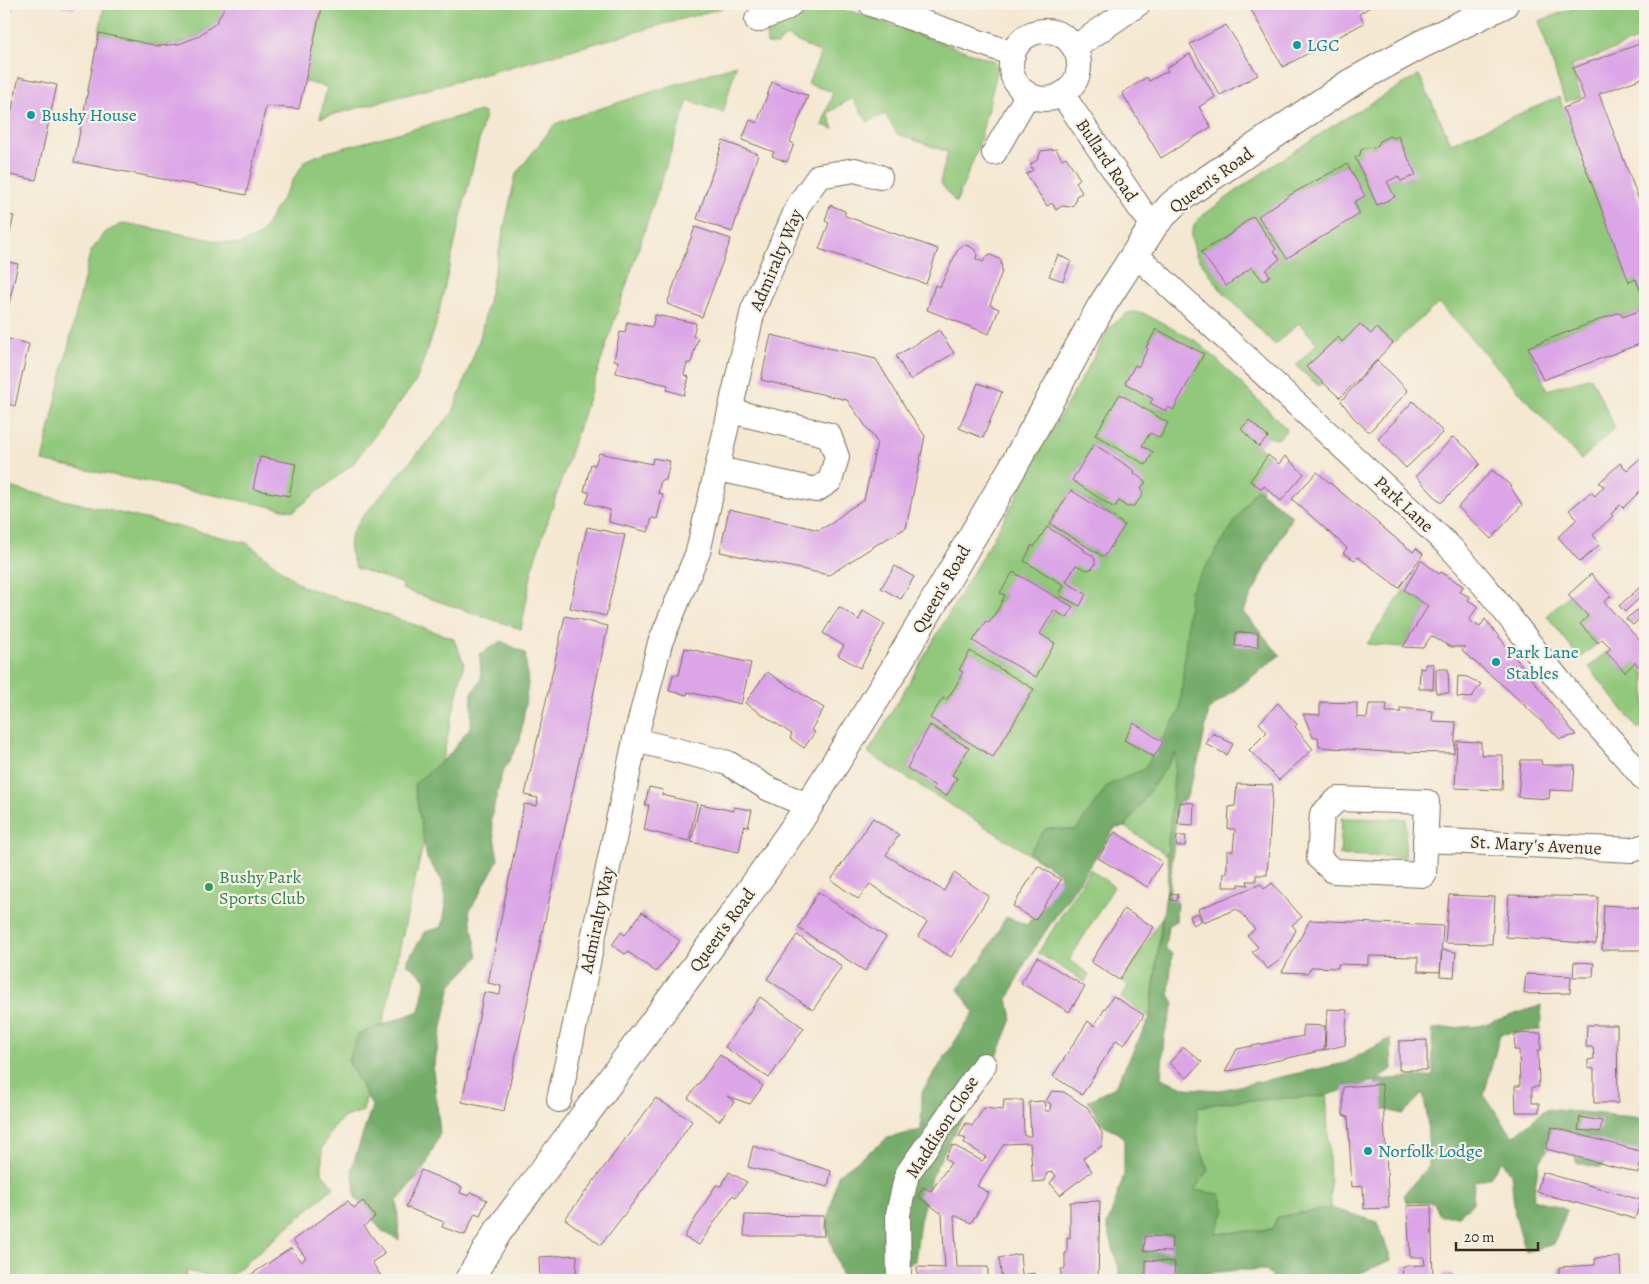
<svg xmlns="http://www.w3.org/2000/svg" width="1649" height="1284" viewBox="0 0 1649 1284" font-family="Alegreya,serif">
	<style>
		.green { fill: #91c87b; stroke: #66794c; fill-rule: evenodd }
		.forest { fill: #74ac6b; stroke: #586b44 }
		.building { fill: #dba5e7 }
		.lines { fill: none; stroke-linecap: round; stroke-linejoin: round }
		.minor-casing { stroke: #7c6c5d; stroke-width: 26 }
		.secondary-casing { stroke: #7c6c5d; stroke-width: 30 }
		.minor { stroke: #fff; stroke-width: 24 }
		.secondary { stroke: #fff; stroke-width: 28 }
		.culture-dot { fill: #0f9aa8; stroke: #f7f3e8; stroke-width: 2 }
		.leisure-dot { fill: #2e9e5b; stroke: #f7f3e8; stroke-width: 2 }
		.labels { text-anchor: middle; stroke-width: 4.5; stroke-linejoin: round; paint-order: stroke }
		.culture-label { font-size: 18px; fill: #0d838f; stroke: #f7f3e8; text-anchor: start }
		.street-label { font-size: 18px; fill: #3b2a1e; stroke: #f7f3e8 }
		.leisure-label { font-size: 18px; fill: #27864d; stroke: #f7f3e8; text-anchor: start }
	</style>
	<rect width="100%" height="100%" fill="#f7f3e8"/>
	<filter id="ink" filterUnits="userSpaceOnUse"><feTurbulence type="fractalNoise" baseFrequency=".02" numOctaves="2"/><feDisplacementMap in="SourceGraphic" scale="10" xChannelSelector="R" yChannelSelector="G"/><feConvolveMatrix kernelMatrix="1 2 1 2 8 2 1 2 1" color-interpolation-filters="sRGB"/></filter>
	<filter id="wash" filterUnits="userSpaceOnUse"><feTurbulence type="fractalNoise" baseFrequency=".0096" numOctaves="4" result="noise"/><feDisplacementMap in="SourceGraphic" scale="20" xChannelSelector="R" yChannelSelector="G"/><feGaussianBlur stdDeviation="1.12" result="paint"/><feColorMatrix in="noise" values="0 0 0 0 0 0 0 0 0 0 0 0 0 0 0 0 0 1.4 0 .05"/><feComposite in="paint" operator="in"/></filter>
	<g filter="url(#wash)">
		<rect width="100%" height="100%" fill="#f4e8d2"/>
		<g class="green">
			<path d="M4,4h9l-9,39z"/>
			<path d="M89,4h137c-4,12 -11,20 -21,27 -32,25 -70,10 -106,2l5,-26z"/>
			<path d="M322,4h414l-240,67 -176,47 7,-31 -22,-5z"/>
			<path d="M1585,4h60v33l-74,29 10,31 -16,5 -26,-81z"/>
			<path d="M835,9l19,3 140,49 4,7 -20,80 -22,55 -16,-21 8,-30 -51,-18 -12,-20 -17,8 -16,-24 -24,15 6,16 -12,-4 11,-33 -25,-8 13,-31 -35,-17 -8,9 -11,-1 -1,-10 23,-15 12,-5z"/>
			<path d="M736,65l-13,48 -35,-13 -155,465 -12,64 -119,-40 1,-5 -47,-16c-9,-23 -10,-27 4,-48l93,-108 27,-74 36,-164 39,-50 25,-9z"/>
			<path d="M1419,75l32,68 108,-46 70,184 7,-2 9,25v4l-22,9 -3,-5 -92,35 19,43 44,-13 24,51 -34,32 -142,-157 -46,40 -16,-15 -6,6 -11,-10 -18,18 -5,-5 -30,30 15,16 -3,3 -23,-20 21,-23 -18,-20 -24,22 -54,-55 -25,-35 -5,-19 4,-13 7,-7 37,-27 36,-25 59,-39zM1389,136l5,2 4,-2 17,39 -14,6 -3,-5 -11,6 7,15 -17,8 -22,-47 5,-3 1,-5c7,-3 16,-1 19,-9zM1346,164l8,38 6,12 -19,11 -46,-33zM1252,216l24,33 -2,2 6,8 -14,11 4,6 -7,4 -11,-13 -50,-15 27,-17z"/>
			<path d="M480,111l5,3 -50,214 -19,53 -63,83 -59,47 -252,-50 48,-208 14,-20 20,-10 115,22 21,-10 36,-60 10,-15 18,-7z"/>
			<path d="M1133,312l10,1 53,28 16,14 75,74 -9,10 -10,-2 -19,-17 -8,9 27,26 -17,26 11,8 -1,3 17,13 -81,122 -14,94 -108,162 -207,-130 146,-251 21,-43 54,-93 20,-38 17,-14zM1156,329l47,25 -30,55 -5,-2 -3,4 -14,-8 2,-4 -28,-16 10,-17 3,1 10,-18 -2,-1zM1094,444l41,27 -1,2 11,9 -4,6 2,7 -9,11 -7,1 -8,-6 -5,7 -42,-28zM1071,490l54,34 -21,33 -54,-33zM1013,572l60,35 -6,11 -13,-8 -14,24 15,9 -19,33 -62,-35 12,-20 3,2 16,-28 -4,-2zM970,651l64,38 -41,68 -62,-39 15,-18 17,-28 -4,-2zM1134,723l29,19 -9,15 -30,-17zM930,725l39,23 -17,27 5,3 -10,18 -12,-10 -28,-18z"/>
			<path d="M4,486l243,57 55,43 151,52 11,25 -101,448 -18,6 -11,9 -12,22v25l12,14 -108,93 -39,-9 -2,9h-181z"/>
			<path d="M1404,590l24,16 -25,41 -36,-3z"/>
			<path d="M1568,595l20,21 -8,8 18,19 -18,15 -33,-42z"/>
			<path d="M1606,652l19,20 10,-10 10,12v55l-8,-1 -48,-61z"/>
			<path d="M1177,751l-10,104 -42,-28z"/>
			<path d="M1342,818l64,1 -1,38 -65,-2z"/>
			<path d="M1090,869l24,18 -45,73 20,14 -4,8 -47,-29z"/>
			<path d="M1162,917l-12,100 -29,-19 7,-11 -5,-7z"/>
			<path d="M1326,1084l5,124 -54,9 -5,12 -58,5 11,-24 -32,-20 15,-20 -10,-29 -2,-34z"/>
		</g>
		<g class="forest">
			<path d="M1256,489l36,27 -49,96 37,43 -71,55 -9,45 -14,44 -9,5 -8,92 8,6 -1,19 -8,4 -3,23 7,6 -3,40 5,10 -10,32 -3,42 25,10 34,2 125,-27 46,-25 1,31 -15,11 56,-4 -1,-47 47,-3 63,-21 -2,25 -40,4 -16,61 29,42 33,-28 99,9v52l-31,-18 -13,16 -24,-5 -5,-18 -16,-6 -17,23 -6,37 34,11 -13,34 -28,8 -11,-37 -4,-41 -9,-14 -12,17 -16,5 -1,21 -15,13h-18l-6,-13 -28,-1 -2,-8 25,-29 -2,-50 -4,-22 -20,21 -24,-6 -4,-27 -51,15 -97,6 -30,5 1,34 10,29 -14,20 26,4 5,16 -10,24 57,-5 5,-12 54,-9 47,14 13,38 -47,20h-69l-10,-10h-26l-59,6 -35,-8 -1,12h-25v-11l-12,-43 17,-51v-38l-23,-14 -13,-22 27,-14 35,-70 19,-149 -2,-13 9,-103 -51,75 -10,1 -88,131 -19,40 4,20 -30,75 -23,30 -28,53 -11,44 -5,40 -40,19h-19l-15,-5 -15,-48 12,-52 50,-37 33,-8 1,-38 52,-80 -16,-23 27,-34 21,-38 21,8 34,-50 -32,-23 17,-24 30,2 32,-45 36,-16 36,-59 10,-119z"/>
			<path d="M501,641l24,12 3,31 -8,57 -18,32 -11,46 7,41 -29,52 9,45 -27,28 -18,85 7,63 -16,37 -27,31 2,39 -17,-9 -26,-32 -4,-32 20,-61 -24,-45 10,-27 61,-23 7,-32 -20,-16 19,-31 17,-5 4,-21 -4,-26 -15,-21 -13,-75 35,-29 22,-29 1,-33 9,-13 -1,-26z"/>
		</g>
		<g id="blocks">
			<g class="building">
				<path d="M50,4h25l-1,5z"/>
				<path d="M226,4h96l-23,105 -33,-3 -20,89 -172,-33 25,-129 59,13 21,-2 18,-7 19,-14z"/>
				<path d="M1233,4h12l-9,5z"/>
				<path d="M1248,4h127l-16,10 5,9 -81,44z"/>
				<path d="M1226,25l32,50 -38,20 -30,-51z"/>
				<path d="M1645,42v35l-46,17 46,122v87l-9,-24 -7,3 -66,-174 22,-8 -12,-32z"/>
				<path d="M1190,54l25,43 -16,10 12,20 -50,31 -39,-65 25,-16 2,4 19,-10 -2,-3z"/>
				<path d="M19,77l38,8 -21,95 -26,-5 -6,25v-55z"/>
				<path d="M772,82l36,14 -18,46 4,2 -7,18 -15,-6 2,-4 -32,-12 8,-20 7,3z"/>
				<path d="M1389,136l5,2 4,-2 18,39 -15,6 -3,-5 -11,6 8,15 -18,8 -22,-48 5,-2 1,-5 7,-3 5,1 5,-3 2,-4z"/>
				<path d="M723,141l35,13 -26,78 -35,-13z"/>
				<path d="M1056,149l6,10 4,-2 14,22 -4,3 6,11 -6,3 -1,7 -3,3 -3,1 -7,-1 -6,4 -4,-7 -5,3 -21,-32 7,-4 -3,-5 8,-6 3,-8z"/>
				<path d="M1347,164l18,32 -11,6 6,12 -73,44 -29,-42 37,-24z"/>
				<path d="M830,205l15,6v5l93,33 -12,35 -107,-35 10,-26 -4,-2z"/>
				<path d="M4,214l10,2 -8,32h-2z"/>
				<path d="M1253,216l23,33 -2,2 6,8 -14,11 4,6 -7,5 -11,-14 -26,19 -25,-34 28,-17z"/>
				<path d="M695,227l36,12 -29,78 -35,-13z"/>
				<path d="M963,245l6,1 5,3 3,5 -1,5 7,3 3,-5 5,-2 10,5 1,11 -12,34 9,4 -10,25 -62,-24 8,-25 5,2 18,-38z"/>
				<path d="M1058,255l13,6 -8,20 -14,-5z"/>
				<path d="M4,261l14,3 -11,47 -3,-1z"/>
				<path d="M1645,308v34l-102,38 -15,-33 92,-35 3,5z"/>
				<path d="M655,315l41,8 -3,13 5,2 -7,25h-4l-3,12 5,2 -5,18 -17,-5 1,-5 -52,-12 2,-12 -4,-1 6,-28 5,1 2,-11 25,5z"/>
				<path d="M1360,324l11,10 5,-6 17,15 -53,55 -34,-31 32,-30 4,5z"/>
				<path d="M1156,329l48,25 -31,56 -5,-3 -2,4 -16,-8 3,-4 -28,-16 10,-18 3,2 10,-18 -2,-1z"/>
				<path d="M939,330l15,23 -44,27 -14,-24z"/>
				<path d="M771,335l105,24 31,51 18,26 -19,92 -30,17 -47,30 -109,-23 9,-43 90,21 13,-7 17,-14 15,-9 13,-58 -30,-42 -86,-20z"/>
				<path d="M4,338l25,6 -14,62 -11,-3z"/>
				<path d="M1377,361l15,13 16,17 -39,41 -16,-15 -12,-16z"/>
				<path d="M978,383l24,9 -19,46 -24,-10z"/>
				<path d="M1120,394l48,29 -8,15 -10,-5 -8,13 11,6 -7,13 -51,-30z"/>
				<path d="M1413,401l30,31 -37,36 -28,-29z"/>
				<path d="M1249,420l19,17 -9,10 -18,-18z"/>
				<path d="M1453,437l15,12 12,15 -39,39 -25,-27z"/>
				<path d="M1094,444l41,27 -1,2 12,9 -5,6 2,7 -9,11 -7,1 -8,-6 -5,7 -42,-28z"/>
				<path d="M599,453l53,11 1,-6 17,3 -4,19h-5l-3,13 5,1 -6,25 -5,-1 -4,14 -39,-10 1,-12 -24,-7 4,-10 -6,-2 7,-27 4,1z"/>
				<path d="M1645,454v39l-3,-4 -19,19 -3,-3 -9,9 2,2 -20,19 7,9 -20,18 -22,-25 19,-18 -8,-9 22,-18 4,4 9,-10 -5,-3 21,-20 7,7z"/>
				<path d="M1268,455l11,9 6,-8 19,18 -23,27 -17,-15 -2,3 -12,-8z"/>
				<path d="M260,457l36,7 -7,32 -36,-7z"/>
				<path d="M1492,470l17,14 13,21 -31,34 -33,-32z"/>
				<path d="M1317,472l82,69 14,11 3,-4 7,6 -24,34 -41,-31 -3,3 -12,-7 4,-5 -55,-49z"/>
				<path d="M1071,490l54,35 -21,32 -54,-33z"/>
				<path d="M587,527l38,8 -19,81 -36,-8z"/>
				<path d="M1047,527l37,22v2l8,4 3,4v5l-2,4 -5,2 -4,-1 -8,-4 -10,17 20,12 -6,12 -21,-11 5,-10 -40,-24 8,-16 2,2z"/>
				<path d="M1421,560l18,14 2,-2 22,14 -3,6 10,5 -2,3 10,6 -9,14 11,7 5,-8 91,116 -16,4 -53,-50 -45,-38 3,-4h-14l-20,-11 -8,12 -20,-1 25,-41 -24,-16z"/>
				<path d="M895,566l19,11 -13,22 -20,-11z"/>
				<path d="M1013,572l60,35 -6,11 -13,-8 -14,24 15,9 -19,34 -63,-36 13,-20 3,2 9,-14 7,-14 -5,-2z"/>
				<path d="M1591,574l20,22 -7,6 41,44v28l-10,-12 -10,10 -19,-20 5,-4 -9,-9 -4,4 -18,-19 8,-8 -20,-21z"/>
				<path d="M1641,586l4,7 -20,19 -6,-6z"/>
				<path d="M1642,606l3,4v4l-12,11 -7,-6z"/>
				<path d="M839,607l20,13 4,-9 22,13 -25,44 -22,-13 6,-9 -21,-13z"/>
				<path d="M565,616l43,10 -104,485 -42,-9 22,-110 16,3 1,-9 -13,-3 36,-179 13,2 1,-8 -13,-3z"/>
				<path d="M1645,623v10l-1,1 -5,-5z"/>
				<path d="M1236,632l22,1v14l-23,-1z"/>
				<path d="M685,648l66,15 -10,41 -53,-12 -1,3 -18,-4 4,-16h6z"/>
				<path d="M970,651l64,38 -41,68 -63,-39 13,-20 3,2 9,-13 8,-15 -4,-2z"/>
				<path d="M1425,664h9l-1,25h-14l1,-21 5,1z"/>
				<path d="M1436,669h12l1,24h-13z"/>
				<path d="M767,672l57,36 -13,22 4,2 -11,16 -14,-10 2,-4 -47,-31z"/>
				<path d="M1458,676l9,1 14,7 -10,14 -14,-1z"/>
				<path d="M1320,702l37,1v14l10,1 2,-14h18l-1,8h15l-1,-4 33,3 -1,10 24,1 -2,31 -68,-1 -67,-5 -1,-10h-5l-10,-23 17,1z"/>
				<path d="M1278,703l19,21 -2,3 18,22 -34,31 -30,-30 18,-18 -8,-9z"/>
				<path d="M1134,723l29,19 -9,15 -30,-17z"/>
				<path d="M930,725l39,23 -17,27 5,3 -11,18 -13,-7 2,-3 -28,-18z"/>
				<path d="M1213,733l20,11 -6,11 -21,-11z"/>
				<path d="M1457,741l24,1v13h22l-1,35 -47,-2z"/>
				<path d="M1521,760h20l1,5h33l-2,26 -23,-1 -1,9 -31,-2z"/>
				<path d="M1237,784l36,1 -6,90h-11v6h-9l1,4 -9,-1v3h-16l1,-14h3v-22h6l2,-22h-7l1,-22 6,-1z"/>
				<path d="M649,787l14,3 -1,5 35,8 -8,38 -45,-11 5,-25h-4z"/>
				<path d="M1179,802l15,1 -1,22 -15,-1z"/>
				<path d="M700,804l34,7v-4l18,3 -4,17 -4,-1 -5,26 -48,-10z"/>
				<path d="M873,818l26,17 -13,20 58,36 10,-18 35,23 -38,61 -33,-21 9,-14 -57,-38 -12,15 -27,-19z"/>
				<path d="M1115,832l47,30 -15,25 -49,-29z"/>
				<path d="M1177,836h9l-1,10h-9z"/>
				<path d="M1038,866l23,14 -26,40 -22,-14z"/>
				<path d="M1272,883l30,34 -10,8 4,5 -15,29 -13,10 -16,-17 6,-5 -11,-12 8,-6 -18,-20 -34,13 -5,-13 63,-25 3,5z"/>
				<path d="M818,892l68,45 -21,34 -67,-43z"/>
				<path d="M1171,893l7,1 -1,7 -7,-1z"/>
				<path d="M1449,895l46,2 -3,47 -47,-1z"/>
				<path d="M1509,895l89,2 -2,47 -90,-7z"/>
				<path d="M1604,905l41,3v42h-43z"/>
				<path d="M1124,909l30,18 -35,53 -28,-18z"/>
				<path d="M642,912l38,29 -24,31 -28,-20 -3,2 -13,-9 9,-13 4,3z"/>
				<path d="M1198,913l3,8 -8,4 -3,-9z"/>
				<path d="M1310,920l133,6 -3,46 -22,-1v-14l-50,-1v9l-30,-1v4l-26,-1 -5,6 -25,-1z"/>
				<path d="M797,935l45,31 -29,44 -46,-31z"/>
				<path d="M1442,950l14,2 -2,25 -14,-1z"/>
				<path d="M1037,957l48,30 -16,25 -48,-29z"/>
				<path d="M1574,962l20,1 -1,14h-20z"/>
				<path d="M1526,974l45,2 -1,17 -46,1z"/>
				<path d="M1113,996l31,19 -20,30 -8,-5 -34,55 -29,-19 35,-55 6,5z"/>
				<path d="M760,997l44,31 -35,50 -44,-31z"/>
				<path d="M1327,1009l20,1 -2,35 -20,5z"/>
				<path d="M1303,1025l22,1 -1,24 -99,22 12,-23 66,-13z"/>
				<path d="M1587,1025h30l1,78h-24v-34l-6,-1v-8l6,-1 -1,-12h-7z"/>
				<path d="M1541,1033v17h-3l1,37h-7v16h7v9h-23l-1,-26h5l-1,-36h-5l1,-16z"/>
				<path d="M1641,1036h4v45l-3,1z"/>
				<path d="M1427,1040v30h-28v-29z"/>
				<path d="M1184,1047l18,15 -15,16 -18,-15z"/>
				<path d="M720,1055l43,31 -13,18 -23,-8 7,6 -15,19 -31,-23z"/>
				<path d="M1382,1084l7,124 -25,1 -1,-23 -11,1 -4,-70 -5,-2v-28z"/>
				<path d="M1052,1091l12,1 24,16 14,25v13l-19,12 9,13 -32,24 -10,-12 6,-7 -3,-4 -6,1 -2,8 -12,1 -3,-39 -26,1 -27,42 12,7 -18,30 -17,-8 3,52h31v13h-70l-1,-13 28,1 -3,-54 -24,-18 5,-9 8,4 20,-28 -6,-5 8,-13 29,16 4,-4 -22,-14 2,-4 -7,-3 7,-13 6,3 12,-18 19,2 1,-10h19l1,36h7l-2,-34 15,-1 1,10h5l1,-7 -5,-3z"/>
				<path d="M656,1098l36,23 -14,21 -16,19 -13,21 -48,63 -36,-26z"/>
				<path d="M1580,1117l22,4 -2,11 -22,-2z"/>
				<path d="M1552,1127l91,25 -5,21 -92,-24z"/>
				<path d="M753,1146l78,25 -3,16 -80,-20z"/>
				<path d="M421,1170l41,17 -2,6 9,3 2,-4 16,8 -7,15 -5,-2 -10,22 -23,-8 2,-5 -38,-15z"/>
				<path d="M729,1172l18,10 -11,15 -3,-2 -34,50 -15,-8 32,-52 5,1z"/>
				<path d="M1542,1172l99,28 -6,19 -98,-27z"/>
				<path d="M348,1201l6,7 9,-7 12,16 -11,9 20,26 -1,3 -11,7 9,14 -1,4h-128l-3,-4 42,-28 10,14 5,-4 -13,-18z"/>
				<path d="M1100,1201l-2,79h-37v-11h4v-16h2v-16l3,1v-36z"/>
				<path d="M1431,1205l2,75h-30l-1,-14 23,-1 -1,-8h-14l-3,-51z"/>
				<path d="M745,1215l79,1v20h-80z"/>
				<path d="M1145,1236l27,1 -1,15 -27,-1z"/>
				<path d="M1020,1254l2,21 12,-2 1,7h-33l-3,-22z"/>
				<path d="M577,1255l-1,25h-36l-1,-23z"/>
				<path d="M1620,1257l1,23h-62v-13l36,-2v-7z"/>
				<path d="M1146,1260l29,2 -1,18h-28z"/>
				<path d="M1444,1273h8l5,7h-17z"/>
			</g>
		</g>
	</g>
	<g filter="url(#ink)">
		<use href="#blocks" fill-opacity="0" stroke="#7c6c5d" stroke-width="1"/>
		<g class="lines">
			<defs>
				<g id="minor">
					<path d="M871,4l142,50"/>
					<path d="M757,20l28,-11 6,-5"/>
					<circle cx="1045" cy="65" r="34"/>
					<path d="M1074,48l64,-44"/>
					<path d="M1062,94l79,116 13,15"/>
					<path d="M994,153l34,-59"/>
					<path d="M1136,255l312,290c42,43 76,93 114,139 27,33 56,63 83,96"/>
					<path d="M718,469l98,21 14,-9 7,-24 -8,-22 -98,-24"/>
					<path d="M635,740l93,23 39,25 42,18"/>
					<path d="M1338,799l89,3 -3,73 -91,-4 -14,-13 3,-44z"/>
					<path d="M1425,840l207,10 13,-4"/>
					<path d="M559,1100l76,-360 25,-97 38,-91 55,-242 46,-106 20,-28 36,-6 25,7"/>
					<path d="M899,1280l-1,-66 9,-40 77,-109"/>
				</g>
				<path id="secondary" d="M469,1280l28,-47 235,-316 67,-96 93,-148 121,-206 88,-160 53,-82 18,-20 14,-11 163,-110 71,-39 84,-41"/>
			</defs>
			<use href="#minor" class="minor-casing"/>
			<use href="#secondary" class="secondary-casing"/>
			<use href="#minor" class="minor"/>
			<use href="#secondary" class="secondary"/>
		</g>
	</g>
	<g class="culture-dot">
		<circle cx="1297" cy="45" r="5"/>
		<circle cx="31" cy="115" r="5"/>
		<circle cx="1496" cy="662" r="5"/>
		<circle cx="1368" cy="1151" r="5"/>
	</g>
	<circle class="leisure-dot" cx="209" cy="887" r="5"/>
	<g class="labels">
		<g class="culture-label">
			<text x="1307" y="51">LGC</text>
			<text x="41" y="121">Bushy House</text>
			<text x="1506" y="658">Park Lane<tspan x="1506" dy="21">Stables</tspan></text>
			<text x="1378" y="1157">Norfolk Lodge</text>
		</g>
		<g class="street-label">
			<text transform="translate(1107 160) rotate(56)" y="6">Bullard Road</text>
			<text transform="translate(1211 180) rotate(-36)" y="6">Queen's Road</text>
			<text transform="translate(776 260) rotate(-67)" y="6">Admiralty Way</text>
			<text transform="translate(1404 504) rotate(43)" y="6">Park Lane</text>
			<text transform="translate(941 589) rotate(-60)" y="6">Queen's Road</text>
			<text transform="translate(1536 845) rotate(3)" y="6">St. Mary's Avenue</text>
			<text transform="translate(597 920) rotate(-78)" y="6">Admiralty Way</text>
			<text transform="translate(722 930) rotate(-54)" y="6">Queen's Road</text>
			<text transform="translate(942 1127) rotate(-57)" y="6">Maddison Close</text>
		</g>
		<g class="leisure-label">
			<text x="219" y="883">Bushy Park<tspan x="219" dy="21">Sports Club</tspan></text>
		</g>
	</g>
	<rect width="1649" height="1284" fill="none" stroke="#f7f3e8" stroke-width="20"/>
	<path d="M1456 1242v8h82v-8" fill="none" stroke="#3b2a1e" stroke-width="2.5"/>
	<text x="1464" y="1242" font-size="15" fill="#3b2a1e" stroke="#f7f3e8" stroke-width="4" paint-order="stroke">20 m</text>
</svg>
